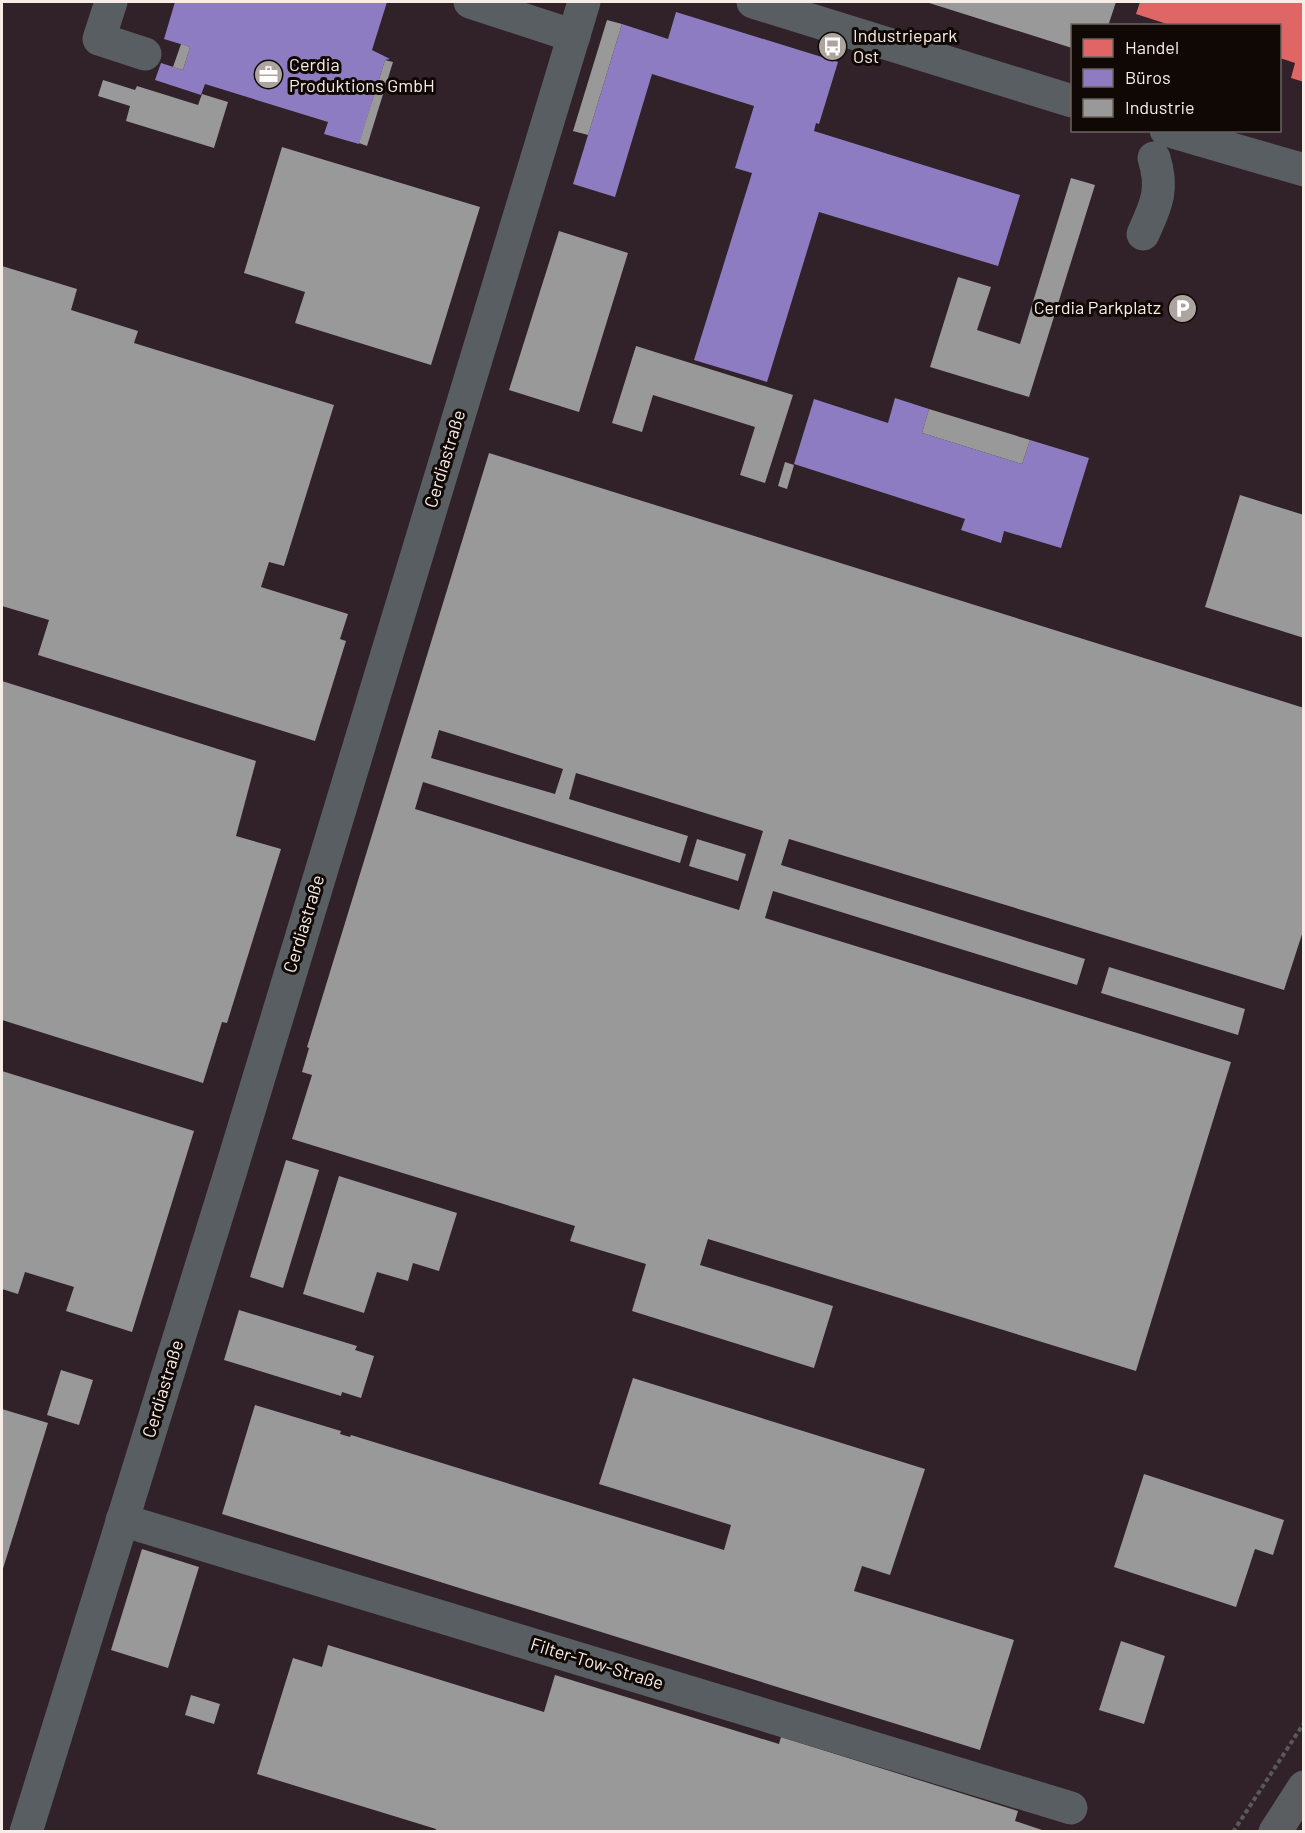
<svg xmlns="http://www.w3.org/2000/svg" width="1305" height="1833" viewBox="0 0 1305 1833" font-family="Barlow,sans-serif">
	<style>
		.industrial { fill: #312128; fill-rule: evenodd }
		.shops { fill: #e06666 }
		.offices { fill: #8e7cc3 }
		.industry { fill: #999; fill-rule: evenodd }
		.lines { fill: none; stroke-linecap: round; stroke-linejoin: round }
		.path { stroke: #595959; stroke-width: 4; stroke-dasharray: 4.5 3; stroke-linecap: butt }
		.minor { stroke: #585e61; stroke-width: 33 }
		.major { stroke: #5a5e61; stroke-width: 33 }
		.labels { text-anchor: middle; stroke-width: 6; stroke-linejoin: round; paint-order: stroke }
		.poi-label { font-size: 18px; fill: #f8ece7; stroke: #0f0805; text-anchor: start }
		.street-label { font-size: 18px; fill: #f8ece7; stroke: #0f0805 }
	</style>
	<rect width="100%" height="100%" fill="#261e1a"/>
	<path class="industrial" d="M2,2h1301v1829l-1301,1zM1072,26h208v104h-208z"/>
	<path class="shops" d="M1140,2h164v80l-13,-4 4,-15 -15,-5v-32h-107l-37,-12z"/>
	<g class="offices">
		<path d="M175,2h212l-15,48 18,9 -5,1 -26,84 -35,-10 4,-12 -123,-38 -4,11 -46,-15 6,-17 22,7 7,-23 -26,-8z"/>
		<path d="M676,12l162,50 -19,62 -3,-1 -2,8 206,64 -22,71 -179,-54 -52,170 -73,-22 58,-187 -17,-5 19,-62 -102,-32 -37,123 -42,-13 49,-160 46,15z"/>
		<path d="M895,398l34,11 -7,24 100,31 8,-24 59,18 -28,90 -57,-17 -3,12 -40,-13 4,-11 -171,-55 20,-65 74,24z"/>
	</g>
	<g class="industry">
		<path d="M926,2h190l-8,24h-36v22z"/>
		<path d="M607,20l15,4 -34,111 -15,-4z"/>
		<path d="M181,44l9,3 -7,23 -10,-3z"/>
		<path d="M385,60l8,2 -26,84 -8,-3z"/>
		<path d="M103,80l32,10 2,-4 61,19 4,-11 26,8 -14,46 -88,-27 4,-15 -32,-10z"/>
		<path d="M282,147l198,60 -49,158 -136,-42 10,-31 -61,-19z"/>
		<path d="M1071,178l24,7 -66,212 -99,-30 28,-90 33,10 -14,43 43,14z"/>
		<path d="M559,231l69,22 -49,159 -70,-22z"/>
		<path d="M2,266l75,23 -6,21 67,21 -4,12 200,62 -50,161 -15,-4 -8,25 87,27 -8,25 6,2 -31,100 -277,-86 11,-35 -47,-14z"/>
		<path d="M636,346l157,49 -28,88 -25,-8 15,-48 -102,-32 -11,37 -30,-9z"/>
		<path d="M929,409l101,31 -8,24 -100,-31z"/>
		<path d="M489,453l815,255v220l-20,62 -495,-151 -8,26 304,94 -8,26 -304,-94 -8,27 466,144 -95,309 -428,-132 -8,26 133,41 -19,62 -182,-57 14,-47 -76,-23 5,-15 -283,-87 20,-64 -10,-3 7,-24 -2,-1zM439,730l124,39 -8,25 -124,-36zM576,773l187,58 -24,79 -324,-101 8,-27 257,81 8,-27 -119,-37z"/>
		<path d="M785,462l9,3 -7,24 -9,-3z"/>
		<path d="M1240,495l64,20v123l-99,-31z"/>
		<path d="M2,681l254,80 -20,75 45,13 -54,174 -5,-1 -19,61 -201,-63z"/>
		<path d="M697,839l49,15 -8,27 -49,-15z"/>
		<path d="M1109,967l136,42 -7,26 -137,-42z"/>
		<path d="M2,1071l192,60 -62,201 -66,-21 8,-24 -49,-15 -7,22 -16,-5z"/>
		<path d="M286,1160l33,10 -36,118 -33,-11z"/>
		<path d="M339,1176l118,37 -18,58 -26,-8 -5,18 -31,-9 -13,41 -61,-19z"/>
		<path d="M239,1310l118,36 -2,4 19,6 -13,42 -19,-6 -1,4 -117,-36z"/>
		<path d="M61,1370l32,10 -14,45 -32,-10z"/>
		<path d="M633,1378l292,91 -35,106 -28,-9 -8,25 160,49 -34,110 -758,-236 33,-109 86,26 -1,3 10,3 1,-2 373,115 7,-25 -132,-41z"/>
		<path d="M2,1409l46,14 -46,149z"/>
		<path d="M1144,1474l140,46 -11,35 -18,-6 -19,58 -122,-40z"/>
		<path d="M142,1549l57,18 -31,101 -57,-18z"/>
		<path d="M1121,1641l44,15 -21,68 -45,-14z"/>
		<path d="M328,1645l216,67 11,-37 224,69 2,-7 237,74 -3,10 33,11h-613l1,-3 -179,-55 36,-116 29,9z"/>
		<path d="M191,1695l29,9 -6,20 -29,-9z"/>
	</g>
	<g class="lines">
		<path class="path" d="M1233,1832l71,-109"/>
		<g class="minor">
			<path d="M111,2l-12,37 46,15"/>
			<path d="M470,2l104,34"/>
			<path d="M753,2l319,99"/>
			<path d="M1166,130l138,40"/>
			<path d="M1143,234c13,-29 21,-44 11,-76"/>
			<path d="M122,1520l949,288"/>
			<path d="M26,1832l205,-662 353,-1168"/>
		</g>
		<path class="major" d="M1275,1832l29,-45"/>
	</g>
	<defs>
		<symbol id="bus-disc" viewBox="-11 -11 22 22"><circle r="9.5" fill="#aea49f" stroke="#0f0805"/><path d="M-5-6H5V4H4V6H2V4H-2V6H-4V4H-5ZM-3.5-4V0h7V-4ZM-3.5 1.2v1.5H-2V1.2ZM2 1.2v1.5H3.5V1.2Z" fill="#fff"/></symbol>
		<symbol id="office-disc" viewBox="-11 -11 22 22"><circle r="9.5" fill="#aea49f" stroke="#0f0805"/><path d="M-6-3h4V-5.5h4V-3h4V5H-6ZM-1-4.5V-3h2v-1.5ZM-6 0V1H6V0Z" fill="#fff"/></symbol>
		<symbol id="parking-disc" viewBox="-11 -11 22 22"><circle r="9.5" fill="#aea49f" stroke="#0f0805"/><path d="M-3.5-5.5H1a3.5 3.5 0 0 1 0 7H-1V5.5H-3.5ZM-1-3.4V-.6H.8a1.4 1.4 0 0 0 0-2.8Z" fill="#fff"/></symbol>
	</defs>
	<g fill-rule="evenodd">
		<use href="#bus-disc" x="816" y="30" width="33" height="33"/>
		<use href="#office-disc" x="252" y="58" width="33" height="33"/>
		<use href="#parking-disc" x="1166" y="292" width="33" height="33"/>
	</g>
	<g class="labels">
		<g class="poi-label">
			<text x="853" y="42">Industriepark<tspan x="853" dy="21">Ost</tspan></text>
			<text x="289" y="71">Cerdia<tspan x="289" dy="21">Produktions GmbH</tspan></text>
			<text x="1161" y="314" text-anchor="end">Cerdia Parkplatz</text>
		</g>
		<g class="street-label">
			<text transform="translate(445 459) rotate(-73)" y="6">Cerdiastraße</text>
			<text transform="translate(304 924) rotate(-73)" y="6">Cerdiastraße</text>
			<text transform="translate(163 1389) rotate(-73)" y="6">Cerdiastraße</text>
			<text transform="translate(597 1664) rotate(17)" y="6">Filter-Tow-Straße</text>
		</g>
	</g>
	<rect width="1305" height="1833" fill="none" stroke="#f8ece7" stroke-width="6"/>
	<rect x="1071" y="24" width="210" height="108" fill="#0f0805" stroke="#6c635f" stroke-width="1.5"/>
	<rect x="1083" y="39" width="30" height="18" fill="#e06666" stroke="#6c635f" stroke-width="1.5"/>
	<text x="1125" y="54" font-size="18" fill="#f8ece7">Handel</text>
	<rect x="1083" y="69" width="30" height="18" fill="#8e7cc3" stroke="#6c635f" stroke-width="1.5"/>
	<text x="1125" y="84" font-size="18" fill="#f8ece7">Büros</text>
	<rect x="1083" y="99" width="30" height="18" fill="#999999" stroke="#6c635f" stroke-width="1.5"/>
	<text x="1125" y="114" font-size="18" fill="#f8ece7">Industrie</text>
</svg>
